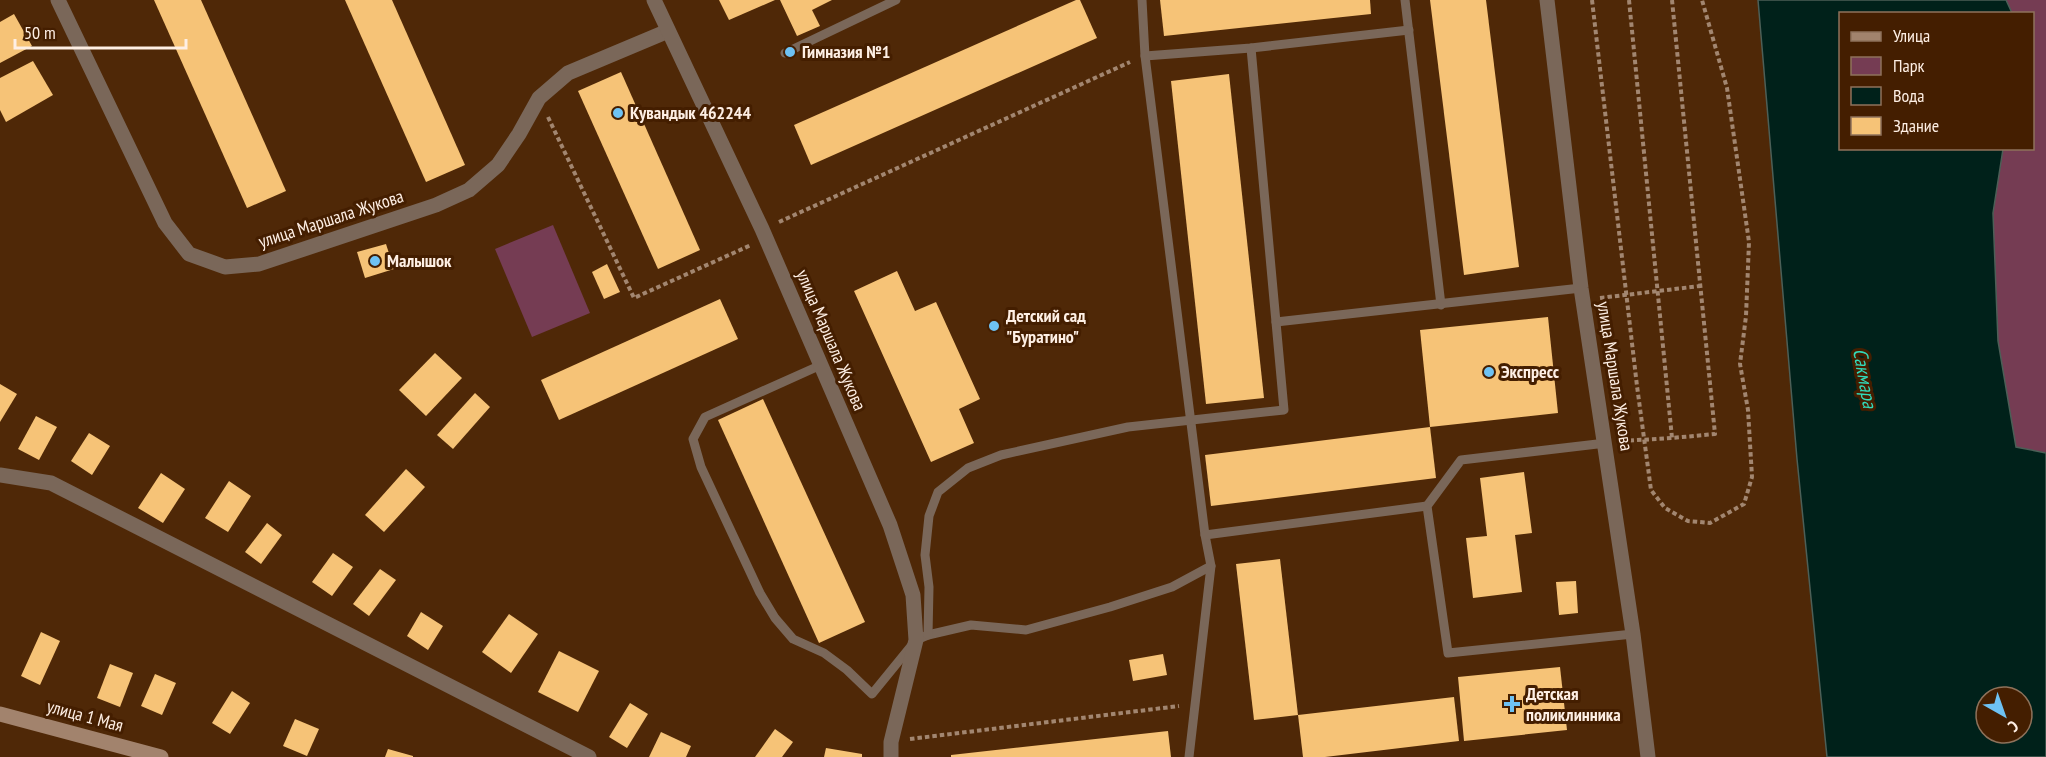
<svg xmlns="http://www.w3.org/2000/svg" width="2046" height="757" viewBox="0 0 2046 757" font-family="'PT Sans Narrow',sans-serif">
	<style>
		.green { fill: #753c53 }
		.water { fill: #00211a; stroke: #4c5f57; stroke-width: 1.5; fill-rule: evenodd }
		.building { fill: #f6c377 }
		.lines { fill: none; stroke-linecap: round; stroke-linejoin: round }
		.path { stroke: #a28670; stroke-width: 4; stroke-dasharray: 4.5 3; stroke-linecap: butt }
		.service { stroke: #7a6759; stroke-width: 9 }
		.minor { stroke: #7a6759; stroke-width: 15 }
		.secondary { stroke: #a2836d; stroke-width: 15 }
		.poi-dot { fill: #6ec2f3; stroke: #441e00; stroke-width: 2 }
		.labels { text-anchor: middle; stroke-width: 6; stroke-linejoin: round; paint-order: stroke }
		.poi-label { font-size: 18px; font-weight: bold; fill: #feefe4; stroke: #441e00; text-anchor: start }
		.street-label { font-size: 18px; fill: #feefe4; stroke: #441e00 }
		.water-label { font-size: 20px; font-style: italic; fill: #31dbbb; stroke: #441e00 }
	</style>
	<rect width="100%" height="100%" fill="#4f2807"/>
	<g class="green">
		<path d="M2006,0h40v453l-30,-6 -18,-106 -5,-128 10,-64 29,-1v-134l-20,-1z"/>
		<path d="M553,225l37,88 -58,24 -37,-88z"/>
	</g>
	<path class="water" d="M1758,0h248l6,13 -172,1v134l163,1 -10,64 5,128 18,106 30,6v304h-219l-30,-298zM1986,697h36v36h-36z"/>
	<g class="building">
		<path d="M154,0h47l85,191 -39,17z"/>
		<path d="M345,0h47l73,165 -39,17z"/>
		<path d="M719,0h56l-46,20z"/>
		<path d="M780,0h52l-20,10 8,16 -23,10z"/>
		<path d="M1076,0h4l17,38 -286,127 -17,-40z"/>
		<path d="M1160,0h210l1,14 -207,22z"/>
		<path d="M1430,0h56l33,267 -55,8z"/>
		<path d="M14,14l18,32 -32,17v-41z"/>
		<path d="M33,61l20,34 -47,27 -6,-12v-32z"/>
		<path d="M621,72l79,178 -42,19 -80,-178z"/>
		<path d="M1229,74l35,324 -58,6 -35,-323z"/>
		<path d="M386,244l8,25 -29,9 -8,-26z"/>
		<path d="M607,264l13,28 -16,7 -12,-27z"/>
		<path d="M897,271l18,40 21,-9 44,97 -21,10 15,34 -43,19 -77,-171z"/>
		<path d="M720,299l18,40 -179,81 -18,-40z"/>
		<path d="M1548,317l10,96 -128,14 -10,-97z"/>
		<path d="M435,353l27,25 -36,38 -27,-26z"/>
		<path d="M0,384l17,10 -17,28z"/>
		<path d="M475,393l15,14 -37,42 -16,-14z"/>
		<path d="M763,399l102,223 -46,21 -101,-223z"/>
		<path d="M36,416l21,11 -18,33 -21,-11z"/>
		<path d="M1430,427l6,51 -225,28 -6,-51z"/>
		<path d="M89,433l21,13 -18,29 -21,-14z"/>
		<path d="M406,469l19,18 -41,45 -19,-17z"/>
		<path d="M1524,472l8,61 -17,2 7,57 -49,6 -7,-60 21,-2 -7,-58z"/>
		<path d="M161,473l24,16 -22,34 -25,-15z"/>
		<path d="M229,481l22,15 -23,36 -23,-14z"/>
		<path d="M267,523l15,12 -21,29 -16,-12z"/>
		<path d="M333,553l20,14 -21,29 -20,-14z"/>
		<path d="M1280,559l18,156 -44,5 -18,-156z"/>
		<path d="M380,569l16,11 -27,36 -16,-12z"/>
		<path d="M1576,581l2,32 -19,2 -3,-33z"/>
		<path d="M421,612l22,14 -15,24 -21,-14z"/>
		<path d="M509,614l29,20 -27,39 -29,-21z"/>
		<path d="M41,632l19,9 -20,44 -19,-9z"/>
		<path d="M559,651l40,20 -21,41 -40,-20z"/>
		<path d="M1163,654l4,21 -34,6 -4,-21z"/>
		<path d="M110,664l23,9 -13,34 -23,-9z"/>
		<path d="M1560,667l7,63 -103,11 -6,-64z"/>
		<path d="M155,674l21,9 -14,32 -21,-9z"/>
		<path d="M232,691l18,12 -20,31 -18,-11z"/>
		<path d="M1454,697l5,44 -134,16h-22l-5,-42z"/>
		<path d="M630,703l18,11 -21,34 -18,-11z"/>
		<path d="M295,719l24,10 -12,27 -24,-10z"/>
		<path d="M775,729l18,13 -11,15h-27z"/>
		<path d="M1168,731l3,26h-220v-2z"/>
		<path d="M661,732l30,14 -5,11h-37z"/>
		<path d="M826,748l36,6v3h-38z"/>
		<path d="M388,749l25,7v1h-28z"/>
	</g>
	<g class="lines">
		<g class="path">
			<path d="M1592,0l45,386 14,104 14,18 23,13 22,2 34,-19 8,-27 -4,-67 -8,-46 6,-48 3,-74 -22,-154 -25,-88"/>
			<path d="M1629,0l43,438 43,-4 -43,-434"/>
			<path d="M548,117l86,181 117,-53"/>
			<path d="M779,222l351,-160"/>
			<path d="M1600,298l100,-12"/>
			<path d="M1622,441l50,-3"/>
			<path d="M910,739l269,-33"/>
		</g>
		<g class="service">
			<path d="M1405,0l36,305"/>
			<path d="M785,53l111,-53"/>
			<path d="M1145,56l106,-8 158,-18"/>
			<path d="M1276,322l305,-34"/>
			<path d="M821,365l-116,52 -12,22 8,28 59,126 15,25 18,21 31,14 23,17 25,24 44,-54 12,-5 43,-10 55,5 84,-23 62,-20 39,-21 -6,-31 -60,-479 -3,-56"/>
			<path d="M1606,443l-145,17 -34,46 21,147 185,-19"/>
			<path d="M1205,535l222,-29"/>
			<path d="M928,635l1,-48 -4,-32 4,-39 9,-24 30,-24 33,-13 127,-28 156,-17 -33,-362"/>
			<path d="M1189,757l22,-191"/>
		</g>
		<g class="minor">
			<path d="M58,0l107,223 24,31 36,13 34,-3 177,-59 33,-15 29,-25 21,-31 20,-36 29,-25 100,-42"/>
			<path d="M654,0l108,229 128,296 23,70 3,45 -25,102v15"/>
			<path d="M1547,0l34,288 52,346 15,123"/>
			<path d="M0,475l51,8 538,274"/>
		</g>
		<path class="secondary" d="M0,714l161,43"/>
	</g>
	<g class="poi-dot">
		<circle cx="790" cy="52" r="6"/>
		<circle cx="618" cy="113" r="6"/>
		<circle cx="375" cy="261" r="6"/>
		<circle cx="994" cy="326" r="6"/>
		<circle cx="1489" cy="372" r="6"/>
		<path d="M1509 695h6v6h6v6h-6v6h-6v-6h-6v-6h6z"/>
	</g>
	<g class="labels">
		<g class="poi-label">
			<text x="802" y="58">Гимназия №1</text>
			<text x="630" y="119">Кувандык 462244</text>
			<text x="387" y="267">Малышок</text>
			<text x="1006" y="322">Детский сад<tspan x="1006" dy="21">"Буратино"</tspan></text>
			<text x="1501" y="378">Экспресс</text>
			<text x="1526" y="700">Детская<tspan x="1526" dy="21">поликлинника</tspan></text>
		</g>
		<g class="street-label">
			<text transform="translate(331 219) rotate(-18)" y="6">улица Маршала Жукова</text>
			<text transform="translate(831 340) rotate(67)" y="6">улица Маршала Жукова</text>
			<text transform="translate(1615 376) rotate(81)" y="6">улица Маршала Жукова</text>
			<text transform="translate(85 716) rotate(15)" y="6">улица 1 Мая</text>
		</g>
		<g class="water-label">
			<text transform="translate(1865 378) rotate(80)" y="7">Сакмара</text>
		</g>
	</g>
	<rect x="1839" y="12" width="195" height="138" fill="#441e00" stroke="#8e725b" stroke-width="1.5"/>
	<rect x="1851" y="32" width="30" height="9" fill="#a2836d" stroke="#8e725b" stroke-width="1.5"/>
	<text x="1893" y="42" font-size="18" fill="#feefe4">Улица</text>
	<rect x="1851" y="57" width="30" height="18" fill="#753c53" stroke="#8e725b" stroke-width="1.5"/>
	<text x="1893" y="72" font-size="18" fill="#feefe4">Парк</text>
	<rect x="1851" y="87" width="30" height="18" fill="#00211a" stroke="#8e725b" stroke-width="1.5"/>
	<text x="1893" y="102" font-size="18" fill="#feefe4">Вода</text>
	<rect x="1851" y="117" width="30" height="18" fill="#f6c377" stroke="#8e725b" stroke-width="1.5"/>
	<text x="1893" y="132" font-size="18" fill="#feefe4">Здание</text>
	<g transform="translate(2004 715) rotate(140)"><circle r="28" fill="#441e00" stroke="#8e725b" stroke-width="1.5"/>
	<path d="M0-4.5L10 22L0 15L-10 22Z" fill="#6ec2f3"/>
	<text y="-9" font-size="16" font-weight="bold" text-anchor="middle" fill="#feefe4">С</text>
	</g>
	<path d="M15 39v9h171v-9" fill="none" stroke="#feefe4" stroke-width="3"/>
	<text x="24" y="39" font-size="18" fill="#feefe4" stroke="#441e00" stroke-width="4.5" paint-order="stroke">50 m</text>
</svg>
